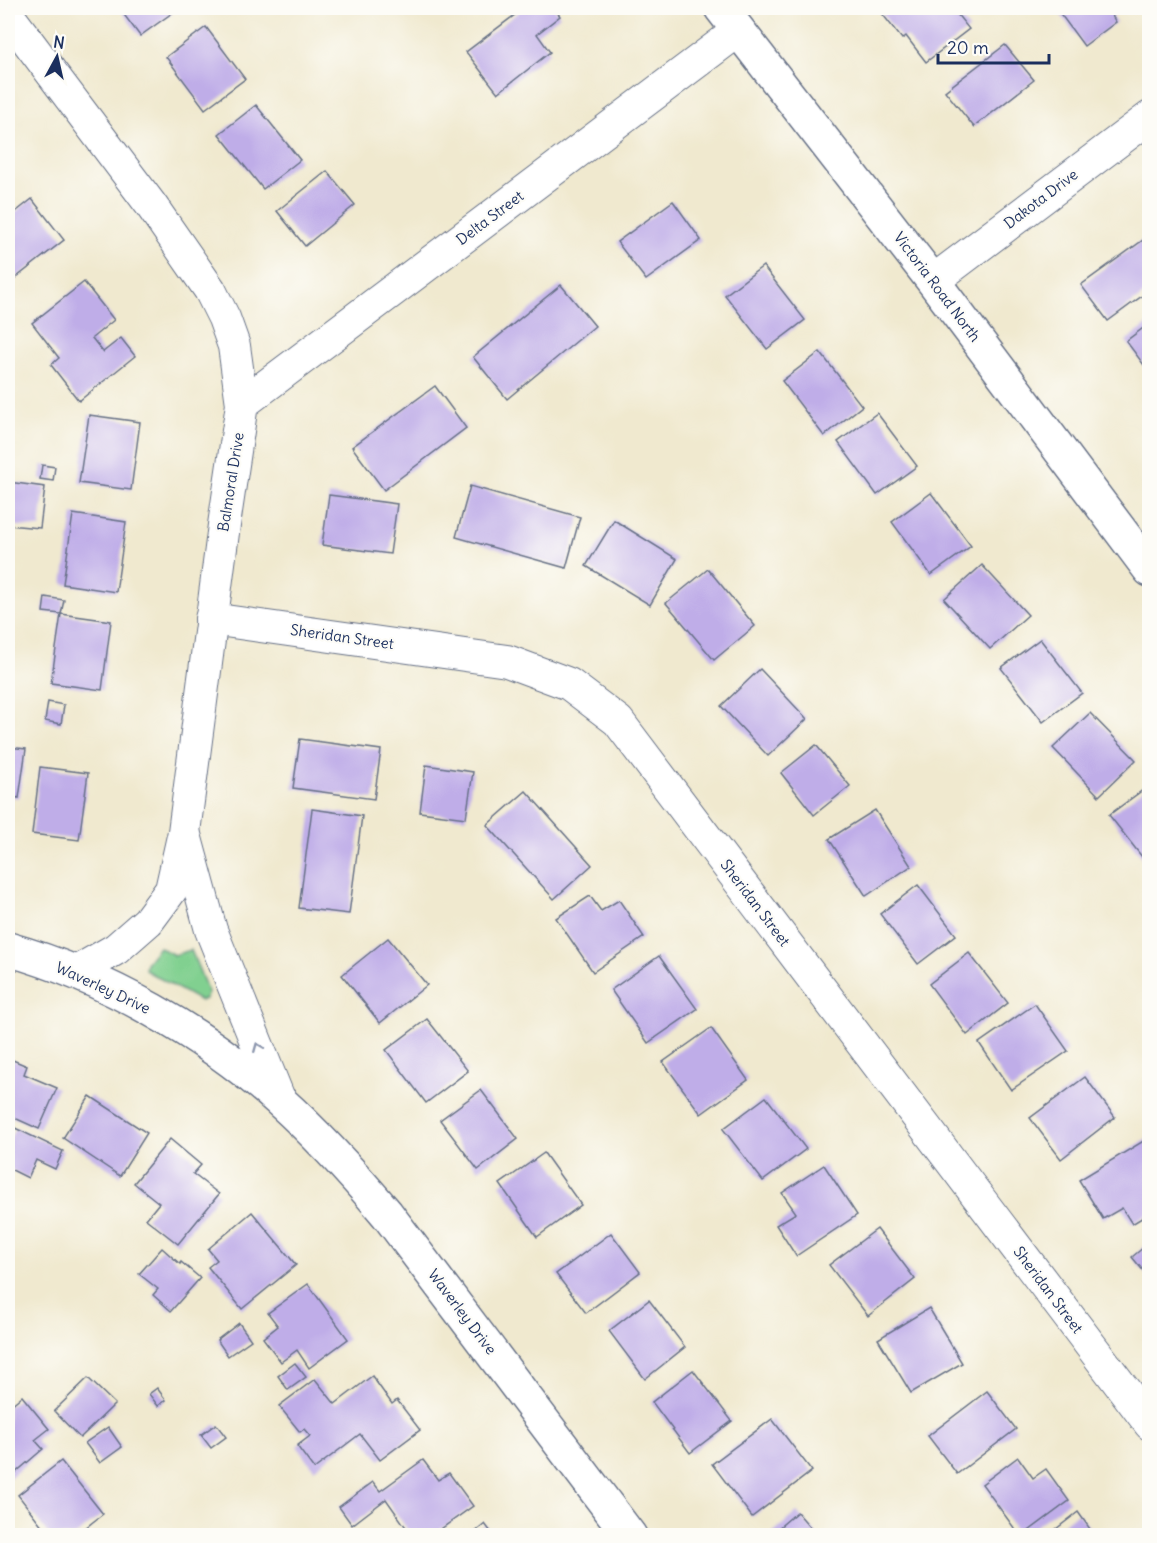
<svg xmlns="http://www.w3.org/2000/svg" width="1157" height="1543" viewBox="0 0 1157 1543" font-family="Delius,sans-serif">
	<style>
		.grass { fill: #81d090; stroke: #4e8077; stroke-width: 1.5 }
		.building { fill: #bfade8 }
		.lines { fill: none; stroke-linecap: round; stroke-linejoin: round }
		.street-casing { stroke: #667086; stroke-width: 34 }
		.secondary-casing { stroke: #667086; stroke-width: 36 }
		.street { stroke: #fff; stroke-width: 32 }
		.secondary { stroke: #fff; stroke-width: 33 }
		.oneway { stroke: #8d97ae }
		.labels { text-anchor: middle; stroke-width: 4.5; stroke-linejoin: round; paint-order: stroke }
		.street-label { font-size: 15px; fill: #1b2f5e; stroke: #fdfcf7 }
	</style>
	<rect width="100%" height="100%" fill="#fdfcf7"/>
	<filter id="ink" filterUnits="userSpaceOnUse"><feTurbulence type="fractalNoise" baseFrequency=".0167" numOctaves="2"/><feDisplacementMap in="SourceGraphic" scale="12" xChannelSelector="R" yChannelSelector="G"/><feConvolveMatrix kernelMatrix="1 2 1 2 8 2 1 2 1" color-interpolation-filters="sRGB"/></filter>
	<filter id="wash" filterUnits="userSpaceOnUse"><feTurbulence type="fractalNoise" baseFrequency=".008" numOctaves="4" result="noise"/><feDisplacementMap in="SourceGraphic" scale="24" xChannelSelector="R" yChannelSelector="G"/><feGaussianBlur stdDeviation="1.35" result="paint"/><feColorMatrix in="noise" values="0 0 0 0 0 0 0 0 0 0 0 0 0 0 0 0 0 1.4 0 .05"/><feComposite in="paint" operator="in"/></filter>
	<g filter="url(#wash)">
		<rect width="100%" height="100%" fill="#f0e9cf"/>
		<path class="grass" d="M159,947l15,8 17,-5 17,42 -3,7 -5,2 -55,-31 1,-7z"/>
		<g id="blocks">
			<g class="building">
				<path d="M119,8h60l-39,28z"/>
				<path d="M524,8h30l6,8 -23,18 13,18 -52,41 -32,-41z"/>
				<path d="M884,8h68l17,21 -43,33 -20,-26 -4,3 -22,-28z"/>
				<path d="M1056,8h68l-12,8 4,6 -32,24z"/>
				<path d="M206,27l39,52 -40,30 -39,-52z"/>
				<path d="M1005,45l29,35 -60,47 -29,-36z"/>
				<path d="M256,105l44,55 -37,29 -44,-55z"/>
				<path d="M327,171l28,34 -50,41 -28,-35z"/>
				<path d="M32,199l32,41 -56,44v-66z"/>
				<path d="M673,201l28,39 -55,40 -29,-38z"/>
				<path d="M1150,235v55l-42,31 -27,-36z"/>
				<path d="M763,266l42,54 -38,29 -42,-54z"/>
				<path d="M84,282l30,38 -22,18 11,14 18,-14 14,18 -56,45 -28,-36 8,-7 -27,-35z"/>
				<path d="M561,285l34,41 -88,73 -34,-42z"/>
				<path d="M1150,323v50l-24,-32z"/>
				<path d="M820,352l42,54 -38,30 -42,-55z"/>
				<path d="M435,386l31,42 -82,62 -32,-43z"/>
				<path d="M877,413l40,53 -40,29 -39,-53z"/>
				<path d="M89,415l51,7 -9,68 -52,-7z"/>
				<path d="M42,465l13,2 -2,14 -13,-2z"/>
				<path d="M8,482l37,5 -5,41 -32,-3z"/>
				<path d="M470,486l110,31 -14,51 -110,-31z"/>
				<path d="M931,493l40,53 -40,29 -39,-53z"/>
				<path d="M329,495l68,9 -7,50 -68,-9z"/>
				<path d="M73,514l53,8 -10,70 -53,-8z"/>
				<path d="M614,520l63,39 -27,46 -64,-39z"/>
				<path d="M982,565l46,50 -38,34 -46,-50z"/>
				<path d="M708,569l47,57 -41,34 -48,-57z"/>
				<path d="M45,597l19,3 -3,14 -18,-2z"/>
				<path d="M61,614l50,7 -9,69 -51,-7z"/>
				<path d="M1040,639l42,54 -39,29 -42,-54z"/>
				<path d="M760,669l47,50 -39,37 -47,-50z"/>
				<path d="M48,702l16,3 -3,19 -16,-3z"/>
				<path d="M1090,713l46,47 -37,36 -46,-48z"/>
				<path d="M300,739l81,11 -7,49 -81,-11z"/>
				<path d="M816,745l34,41 -36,29 -33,-42z"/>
				<path d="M8,747l18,2 -7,49 -11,-2z"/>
				<path d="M426,765l47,7 -7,46 -46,-6z"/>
				<path d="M40,767l48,6 -9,67 -47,-6z"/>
				<path d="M1147,787l3,3v77l-41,-52z"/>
				<path d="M526,791l66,74 -38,34 -67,-74z"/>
				<path d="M312,809l50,7 -13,98 -50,-6z"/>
				<path d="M875,810l36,56 -45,30 -37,-57z"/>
				<path d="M918,885l38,50 -38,29 -38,-50z"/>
				<path d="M590,896l11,15 18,-11 25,37 -51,35 -37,-54z"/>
				<path d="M388,938l39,47 -47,38 -38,-48z"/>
				<path d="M969,953l39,50 -41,32 -38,-51z"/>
				<path d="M659,956l38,53 -49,34 -37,-53z"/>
				<path d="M1035,1004l33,47 -57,39 -32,-47z"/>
				<path d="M427,1019l41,52 -42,32 -40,-53z"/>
				<path d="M711,1028l37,52 -47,34 -38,-52z"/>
				<path d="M8,1058l19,8 -3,8 33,14 -18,41 -31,-14z"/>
				<path d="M1085,1077l30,40 -54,42 -31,-41z"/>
				<path d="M481,1090l37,49 -40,31 -38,-50z"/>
				<path d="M90,1096l57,37 -27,43 -57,-38z"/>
				<path d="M766,1097l40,52 -43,32 -40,-52z"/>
				<path d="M15,1128l48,23 -8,18 -19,-9 -8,18 -20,-10v-25z"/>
				<path d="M1150,1137v76l-18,11 -10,-16 -19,11 -24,-39z"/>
				<path d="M170,1139l31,26 -8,9 26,20 -41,50 -32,-25 13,-16 -25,-20z"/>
				<path d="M544,1153l37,52 -44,32 -37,-53z"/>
				<path d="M824,1165l33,50 -61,41 -20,-31 20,-12 -14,-20z"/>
				<path d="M252,1212l44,53 -54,44 -34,-42 9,-7 -9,-11z"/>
				<path d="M877,1229l38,50 -47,37 -39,-51z"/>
				<path d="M611,1233l29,39 -54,41 -30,-39z"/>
				<path d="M1150,1242v37l-18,-22z"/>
				<path d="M162,1248l18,16 1,-2 19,16 -29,33 -18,-16 5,-6 -19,-15z"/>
				<path d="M308,1284l40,55 -39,29 -12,-18 -16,12 -18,-24 15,-12 -10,-13z"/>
				<path d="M649,1300l36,47 -40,32 -36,-48z"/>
				<path d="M929,1308l33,55 -51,30 -33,-54z"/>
				<path d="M239,1323l12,17 -23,16 -11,-16z"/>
				<path d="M295,1363l11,14 -18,13 -10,-14z"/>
				<path d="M693,1370l39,51 -42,32 -38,-51z"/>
				<path d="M372,1376l20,28 5,-4 23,30 -40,30 -20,-26 -46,35 -17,-23 13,-10 -6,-7 -4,3 -21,-26 36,-27 20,25z"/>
				<path d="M88,1378l27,26 -35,34 -26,-27z"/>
				<path d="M157,1388l9,12 -8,6 -9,-12z"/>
				<path d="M987,1391l29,38 -59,45 -29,-38z"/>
				<path d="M22,1396l27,33 -14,11 8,9 -35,30v-76l2,3z"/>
				<path d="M772,1419l40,52 -60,46 -40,-53z"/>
				<path d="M216,1424l10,13 -15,11 -10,-13z"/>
				<path d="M108,1427l14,20 -22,16 -15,-20z"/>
				<path d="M1018,1457l15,21 13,-9 23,32 -47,35h-2l-38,-52z"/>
				<path d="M423,1460l15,20 11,-7 24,33 -42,30h-19l-26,-37 -34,26 -13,-18 34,-25 7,9z"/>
				<path d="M61,1461l42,53 -28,22h-25l-32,-41z"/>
				<path d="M797,1512l21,24h-49z"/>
				<path d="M1078,1512l17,24h-48z"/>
				<path d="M485,1524l9,12h-24z"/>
			</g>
		</g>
	</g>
	<g filter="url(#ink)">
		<use href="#blocks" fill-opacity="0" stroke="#667086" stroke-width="1.5"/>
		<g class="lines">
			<defs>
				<g id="street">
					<path d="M8,15l143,190 59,85 14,28 10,28 8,58 -18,121 -40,307 -13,58 -23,31 -32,28 -40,23"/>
					<path d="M933,281l217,-164"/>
					<path d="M242,404l496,-373"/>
					<path d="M211,619l296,42 62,23 49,37 532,703"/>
					<path d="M185,835l26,95 69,171"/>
				</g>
				<g id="secondary">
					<path d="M721,8l212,273 217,289"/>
					<path d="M8,949c96,27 198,85 272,152 39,35 74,74 107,113l243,322"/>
				</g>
			</defs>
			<use href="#street" class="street-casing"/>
			<use href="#secondary" class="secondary-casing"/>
			<use href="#street" class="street"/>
			<use href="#secondary" class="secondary"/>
		</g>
		<defs><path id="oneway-chevron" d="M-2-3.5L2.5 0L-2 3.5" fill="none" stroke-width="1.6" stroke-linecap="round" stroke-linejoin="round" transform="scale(1.5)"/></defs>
		<use class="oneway" href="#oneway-chevron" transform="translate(258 1047) rotate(-112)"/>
	</g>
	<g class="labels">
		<g class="street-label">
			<text transform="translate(1041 199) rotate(-37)" y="5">Dakota Drive</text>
			<text transform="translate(490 218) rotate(-37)" y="5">Delta Street</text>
			<text transform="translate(937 287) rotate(53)" y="5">Victoria Road North</text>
			<text transform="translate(231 482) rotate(-81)" y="5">Balmoral Drive</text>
			<text transform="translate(342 637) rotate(8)" y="5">Sheridan Street</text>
			<text transform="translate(755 903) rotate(53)" y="5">Sheridan Street</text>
			<text transform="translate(103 988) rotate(25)" y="5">Waverley Drive</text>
			<text transform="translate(1048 1290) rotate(53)" y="5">Sheridan Street</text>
			<text transform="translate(462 1312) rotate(53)" y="5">Waverley Drive</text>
		</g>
	</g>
	<rect width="1157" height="1543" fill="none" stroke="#fdfcf7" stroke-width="30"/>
	<g transform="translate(57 57) rotate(8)" stroke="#fdfcf7" stroke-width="4.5" paint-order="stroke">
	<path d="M0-4.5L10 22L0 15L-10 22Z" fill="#1b2f5e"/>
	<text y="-9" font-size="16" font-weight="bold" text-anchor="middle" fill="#1b2f5e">N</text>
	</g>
	<path d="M938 54v9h111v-9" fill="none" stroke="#1b2f5e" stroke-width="3"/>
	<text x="947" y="54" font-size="18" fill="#1b2f5e" stroke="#fdfcf7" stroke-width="4.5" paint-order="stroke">20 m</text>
</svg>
